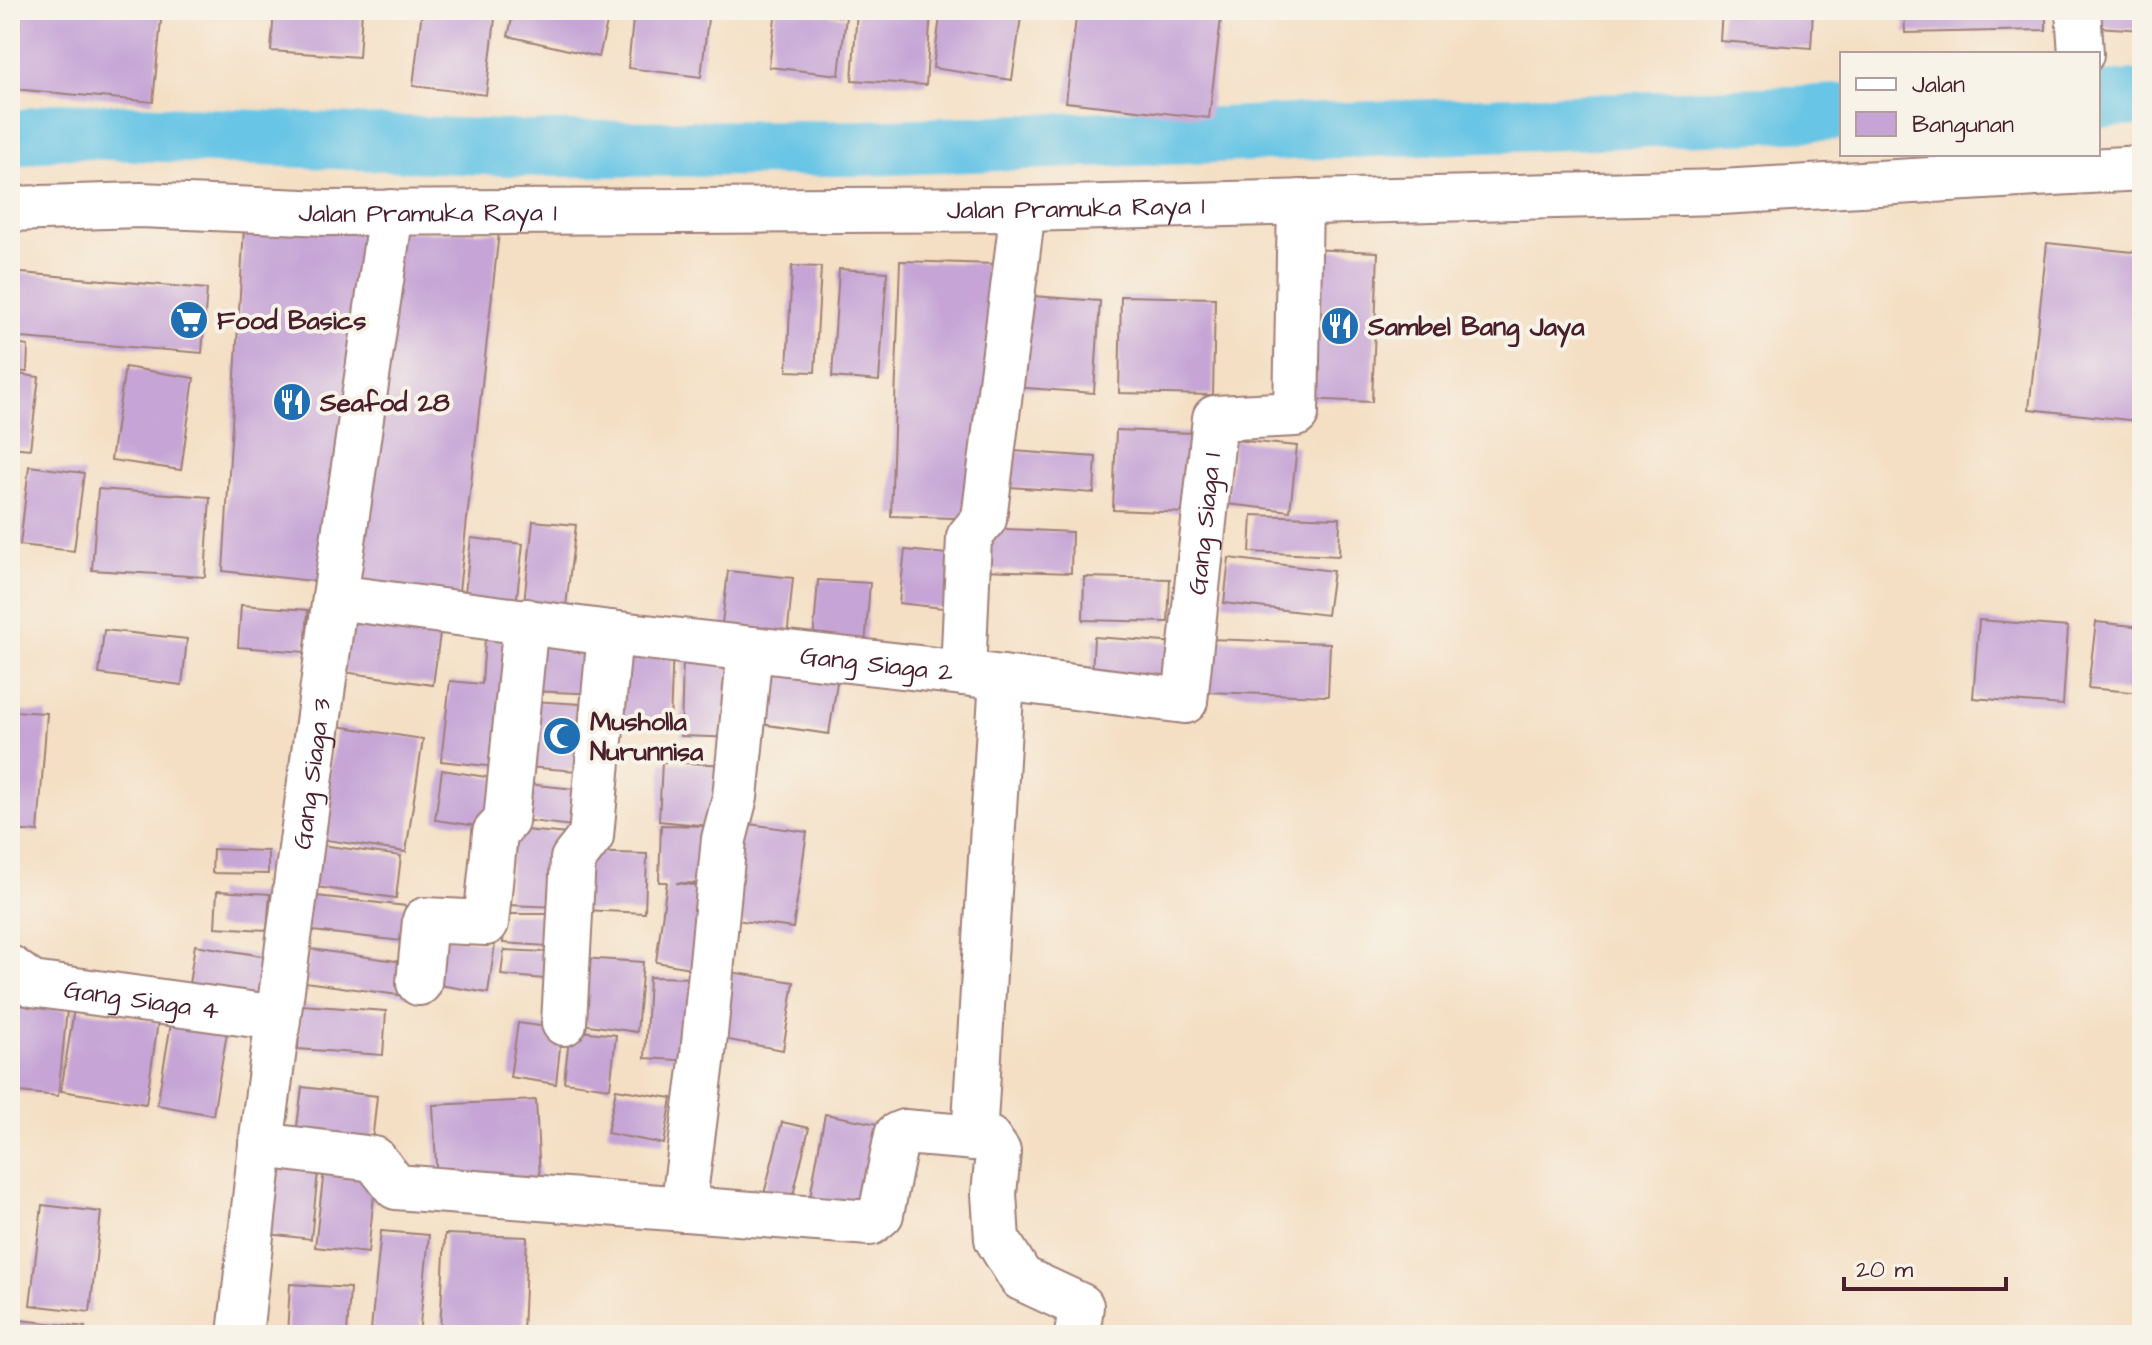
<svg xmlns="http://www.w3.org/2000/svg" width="2152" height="1345" viewBox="0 0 2152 1345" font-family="'Architects Daughter',sans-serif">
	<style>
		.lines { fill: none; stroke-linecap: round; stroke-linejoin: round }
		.canal { stroke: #67c5e5; stroke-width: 56 }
		.building { fill: #c6a5d6 }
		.minor-casing { stroke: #9f7f78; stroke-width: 48 }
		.major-casing { stroke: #9f7f78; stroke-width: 48 }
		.minor { stroke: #fff; stroke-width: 44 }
		.major { stroke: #fff; stroke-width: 44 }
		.labels { text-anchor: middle; stroke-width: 8; stroke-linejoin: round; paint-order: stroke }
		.street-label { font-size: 26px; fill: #4a1f2b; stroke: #f7f3e8 }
		.poi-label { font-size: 26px; font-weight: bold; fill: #4a1f2b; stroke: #f7f3e8; text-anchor: start }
	</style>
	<rect width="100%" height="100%" fill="#f7f3e8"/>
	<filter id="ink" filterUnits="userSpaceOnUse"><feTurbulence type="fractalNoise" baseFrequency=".0125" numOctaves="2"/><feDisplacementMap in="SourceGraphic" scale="16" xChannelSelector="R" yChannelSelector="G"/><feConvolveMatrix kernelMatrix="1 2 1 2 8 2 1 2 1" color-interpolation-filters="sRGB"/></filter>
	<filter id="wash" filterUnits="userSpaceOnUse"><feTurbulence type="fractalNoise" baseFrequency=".006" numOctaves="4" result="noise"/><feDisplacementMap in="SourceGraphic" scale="32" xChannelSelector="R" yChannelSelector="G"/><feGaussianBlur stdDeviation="1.8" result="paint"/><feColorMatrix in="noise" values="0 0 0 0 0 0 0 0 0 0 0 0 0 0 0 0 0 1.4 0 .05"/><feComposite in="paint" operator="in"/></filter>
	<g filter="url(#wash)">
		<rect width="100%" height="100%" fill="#f4dfc4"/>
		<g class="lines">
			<g class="canal">
				<path d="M2098,100l44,-2"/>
				<path d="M10,140l49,-10 475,19 329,-1 979,-36"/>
			</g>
		</g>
		<g id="blocks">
			<g class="building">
				<path d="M21,10h141l-9,92 -139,-13z"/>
				<path d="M274,10h88l-3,47 -88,-6z"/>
				<path d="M422,10h74l-10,85 -73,-9z"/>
				<path d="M514,10h96l-11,47 -91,-21z"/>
				<path d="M634,10h75l-8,67 -73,-9z"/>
				<path d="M776,10l70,7 -7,58 -70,-8z"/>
				<path d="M857,10h74l-5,75 -74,-5z"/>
				<path d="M941,10h81l-10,70 -79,-12z"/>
				<path d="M1077,10h145l-13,108 -143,-16z"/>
				<path d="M1722,10h91l-2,38 -91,-7z"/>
				<path d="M1904,10h142v20l-141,3z"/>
				<path d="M2083,10h59v20l-60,-4z"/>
				<path d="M244,228l128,5 -42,350 -107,-12z"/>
				<path d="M397,232h102l-42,377 -113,-16z"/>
				<path d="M2047,243l95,10v118l-5,50 -108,-12z"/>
				<path d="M1309,249l69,3 -6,150 -69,-3z"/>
				<path d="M900,261l95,3 -11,255 -93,-3z"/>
				<path d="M792,266l29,1 -6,105 -28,-1z"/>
				<path d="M839,269l48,3 -8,109 -47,-4z"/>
				<path d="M10,272l197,17 -5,64 -192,-16z"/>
				<path d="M1019,295l81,6 -6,92 -81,-6z"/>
				<path d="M1121,296l94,2 -2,97 -94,-2z"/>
				<path d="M10,343l18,3 -1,26 -17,-1z"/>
				<path d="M125,367l69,11 -13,92 -70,-10z"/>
				<path d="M10,373l29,4 -9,72 -20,-2z"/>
				<path d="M1116,430l77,3 -3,80 -77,-3z"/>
				<path d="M1234,440l63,6 -7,65 -63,-7z"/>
				<path d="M1013,451l83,6 -2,36 -84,-6z"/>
				<path d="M29,466l55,7 -10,78 -54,-6z"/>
				<path d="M98,489l112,8 -5,80 -113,-7z"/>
				<path d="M1252,515l88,3 -1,38 -89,-4z"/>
				<path d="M533,521l43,4 -10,81 -42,-4z"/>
				<path d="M983,528l89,4 -1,41 -90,-3z"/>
				<path d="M471,538l52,6 -7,61 -52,-3z"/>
				<path d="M905,550l52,5 -6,54 -52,-6z"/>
				<path d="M1229,558l104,13 -6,44 -103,-12z"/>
				<path d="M728,571l65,7 -6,61 -66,-7z"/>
				<path d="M1084,577l86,2 -2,43 -85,-2z"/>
				<path d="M818,580l52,3 -5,63 -52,-4z"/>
				<path d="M241,605l67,5 -3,42 -67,-5z"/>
				<path d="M345,612l96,14 -8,59 -96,-14z"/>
				<path d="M1979,620l89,7 -5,78 -90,-7z"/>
				<path d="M2096,622l46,5v66l-54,-5z"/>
				<path d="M486,624l32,3 -13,141 -64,-7 9,-80 32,3z"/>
				<path d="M104,630l83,9 -5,46 -83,-11z"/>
				<path d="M531,632l73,7 -2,55 -73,-3z"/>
				<path d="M1094,637l84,6 -3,38 -83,-6z"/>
				<path d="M1208,639l122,4 -2,53 -122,-4z"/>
				<path d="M616,645l57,2 -3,76 -58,-3z"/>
				<path d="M683,659l59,2 -3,77 -58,-2z"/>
				<path d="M756,664l82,12 -9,58 -82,-12z"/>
				<path d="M532,701l65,4 -6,67 -65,-5z"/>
				<path d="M10,711l37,2 -9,119 -28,-2z"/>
				<path d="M337,726l86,13 -17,113 -86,-13z"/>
				<path d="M662,762l69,3 -17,119 -38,-1 35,4 -15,82 -40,-7 11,-80h-8l2,-57 48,1 -50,-5z"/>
				<path d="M442,770l57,9 -7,49 -57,-8z"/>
				<path d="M526,784l59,6 -4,37 -60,-7z"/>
				<path d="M734,822l73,10 -14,96 -72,-10z"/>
				<path d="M513,829l55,5 -7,73 -54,-2z"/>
				<path d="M314,844l87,12 -5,42 -88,-12z"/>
				<path d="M213,849l55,2v23l-56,-1z"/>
				<path d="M586,852l61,2 -2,59 -61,-3z"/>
				<path d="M217,891l53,3 -3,36 -52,-3z"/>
				<path d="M298,894l108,12 -4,35 -107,-12z"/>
				<path d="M505,914h44l-2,32 -44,-3z"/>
				<path d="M440,936l55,8 -7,49 -55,-9z"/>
				<path d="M195,945l80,13 -9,51 -79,-12z"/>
				<path d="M310,949l108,15 -5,33 -108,-15z"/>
				<path d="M504,950l42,2 -2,27 -43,-4z"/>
				<path d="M581,958l62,4 -6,70 -62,-9z"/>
				<path d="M730,972l64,10 -11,68 -65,-12z"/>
				<path d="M649,977l49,1 -4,83 -49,-3z"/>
				<path d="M10,1004l57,6 -9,86 -48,-5z"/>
				<path d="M301,1005l85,6 -3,44 -85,-6z"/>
				<path d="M74,1009l84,13 -12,82 -85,-13z"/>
				<path d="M173,1012l56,9 -16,94 -56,-10z"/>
				<path d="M518,1023l44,6 -6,55 -46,-7z"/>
				<path d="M570,1030l46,5 -6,53 -46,-6z"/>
				<path d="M302,1087l75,9 -5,47 -76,-9z"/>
				<path d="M616,1089l56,9 -8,46 -57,-11z"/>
				<path d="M536,1100l4,80 -103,4 -4,-79z"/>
				<path d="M825,1114l58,11 -15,82 -58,-10z"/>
				<path d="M782,1122l27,6 -19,80 -28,-6z"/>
				<path d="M266,1166l52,6 -7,67 -51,-6z"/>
				<path d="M324,1170l52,6 -8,77 -53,-6z"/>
				<path d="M42,1205l59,7 -11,100 -60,-7z"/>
				<path d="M381,1231l48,4 -10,99 -48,-5z"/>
				<path d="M445,1234l82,3 -4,97 -83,-4z"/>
				<path d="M290,1284l60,4 -3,47h-60z"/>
				<path d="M10,1319l75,8 -1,8h-74z"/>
			</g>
		</g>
	</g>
	<g filter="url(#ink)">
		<use href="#blocks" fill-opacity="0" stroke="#9f7f78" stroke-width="2"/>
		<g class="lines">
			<defs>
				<g id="minor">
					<path d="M2078,10l3,44"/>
					<path id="s1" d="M335,597l275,36 353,40 6,-136 15,-18 39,-310"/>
					<path id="s2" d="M963,673l222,28 30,-283 81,-4 4,-212"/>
					<path id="s3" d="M10,968l22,16 246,34"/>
					<path d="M419,983l6,-63 61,3 9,-90 11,-12 20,-200"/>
					<path d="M564,1023l9,-164 18,-23 19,-203"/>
					<path d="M974,1138l28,-460"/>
					<path d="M261,1145l113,14 22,28 474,36 11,-9 16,-79 7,-3 85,7 9,13 -4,42 3,45 24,39 60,28 -4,29"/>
					<path d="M683,1209l20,-155 21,-215 11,-42 15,-148"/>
					<path id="s4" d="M240,1335l21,-190 74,-548 56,-385"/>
				</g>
				<g id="major">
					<path id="s5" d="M10,209l130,-4 187,8 696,-4 698,-17 421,-24"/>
				</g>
			</defs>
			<use href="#minor" class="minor-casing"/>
			<use href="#major" class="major-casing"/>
			<use href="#minor" class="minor"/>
			<use href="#major" class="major"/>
		</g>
	</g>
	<defs>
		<symbol id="supermarket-disc" viewBox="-11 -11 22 22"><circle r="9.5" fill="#1f6fb2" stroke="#f7f3e8"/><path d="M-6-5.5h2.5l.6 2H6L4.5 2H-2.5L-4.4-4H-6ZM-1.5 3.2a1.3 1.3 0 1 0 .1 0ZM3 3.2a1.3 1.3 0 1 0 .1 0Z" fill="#fff"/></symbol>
		<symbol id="restaurant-disc" viewBox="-11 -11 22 22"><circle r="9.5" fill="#1f6fb2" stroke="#f7f3e8"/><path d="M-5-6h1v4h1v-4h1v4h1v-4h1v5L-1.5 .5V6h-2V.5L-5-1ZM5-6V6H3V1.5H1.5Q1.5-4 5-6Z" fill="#fff"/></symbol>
		<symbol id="mosque-disc" viewBox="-11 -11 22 22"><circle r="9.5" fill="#1f6fb2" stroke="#f7f3e8"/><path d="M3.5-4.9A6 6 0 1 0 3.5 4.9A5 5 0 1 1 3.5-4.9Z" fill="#fff"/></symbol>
	</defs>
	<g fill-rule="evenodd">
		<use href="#supermarket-disc" x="167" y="298" width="44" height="44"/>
		<use href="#restaurant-disc" x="1318" y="304" width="44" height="44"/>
		<use href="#restaurant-disc" x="270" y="380" width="44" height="44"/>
		<use href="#mosque-disc" x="540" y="714" width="44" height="44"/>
	</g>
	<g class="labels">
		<g class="street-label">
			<text dy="9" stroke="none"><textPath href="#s5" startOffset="1066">Jalan Pramuka Raya 1</textPath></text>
			<text dy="9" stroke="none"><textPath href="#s5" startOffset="418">Jalan Pramuka Raya 1</textPath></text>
			<text dy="9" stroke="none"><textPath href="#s2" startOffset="402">Gang Siaga 1</textPath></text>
			<text dy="9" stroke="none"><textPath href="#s1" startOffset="546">Gang Siaga 2</textPath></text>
			<text dy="9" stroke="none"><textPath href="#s4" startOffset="566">Gang Siaga 3</textPath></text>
			<text dy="9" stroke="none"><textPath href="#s3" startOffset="138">Gang Siaga 4</textPath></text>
		</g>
		<g class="poi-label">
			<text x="217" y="329">Food Basics</text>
			<text x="1368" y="335">Sambel Bang Jaya</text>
			<text x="320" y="411">Seafod 28</text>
			<text x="590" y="730">Musholla<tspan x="590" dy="30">Nurunnisa</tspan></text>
		</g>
	</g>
	<rect width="2152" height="1345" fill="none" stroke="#f7f3e8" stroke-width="40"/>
	<rect x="1840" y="52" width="260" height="104" fill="#f7f3e8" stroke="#b29e9c" stroke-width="2"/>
	<rect x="1856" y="78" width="40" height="12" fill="#ffffff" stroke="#b29e9c" stroke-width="2"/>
	<text x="1912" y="92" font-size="24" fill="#4a1f2b">Jalan</text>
	<rect x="1856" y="112" width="40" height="24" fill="#c6a5d6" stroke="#b29e9c" stroke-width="2"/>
	<text x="1912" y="132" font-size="24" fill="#4a1f2b">Bangunan</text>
	<path d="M1844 1277v12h162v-12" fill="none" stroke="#4a1f2b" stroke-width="4"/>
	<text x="1856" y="1277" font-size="24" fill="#4a1f2b" stroke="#f7f3e8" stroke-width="6" paint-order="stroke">20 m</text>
</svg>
